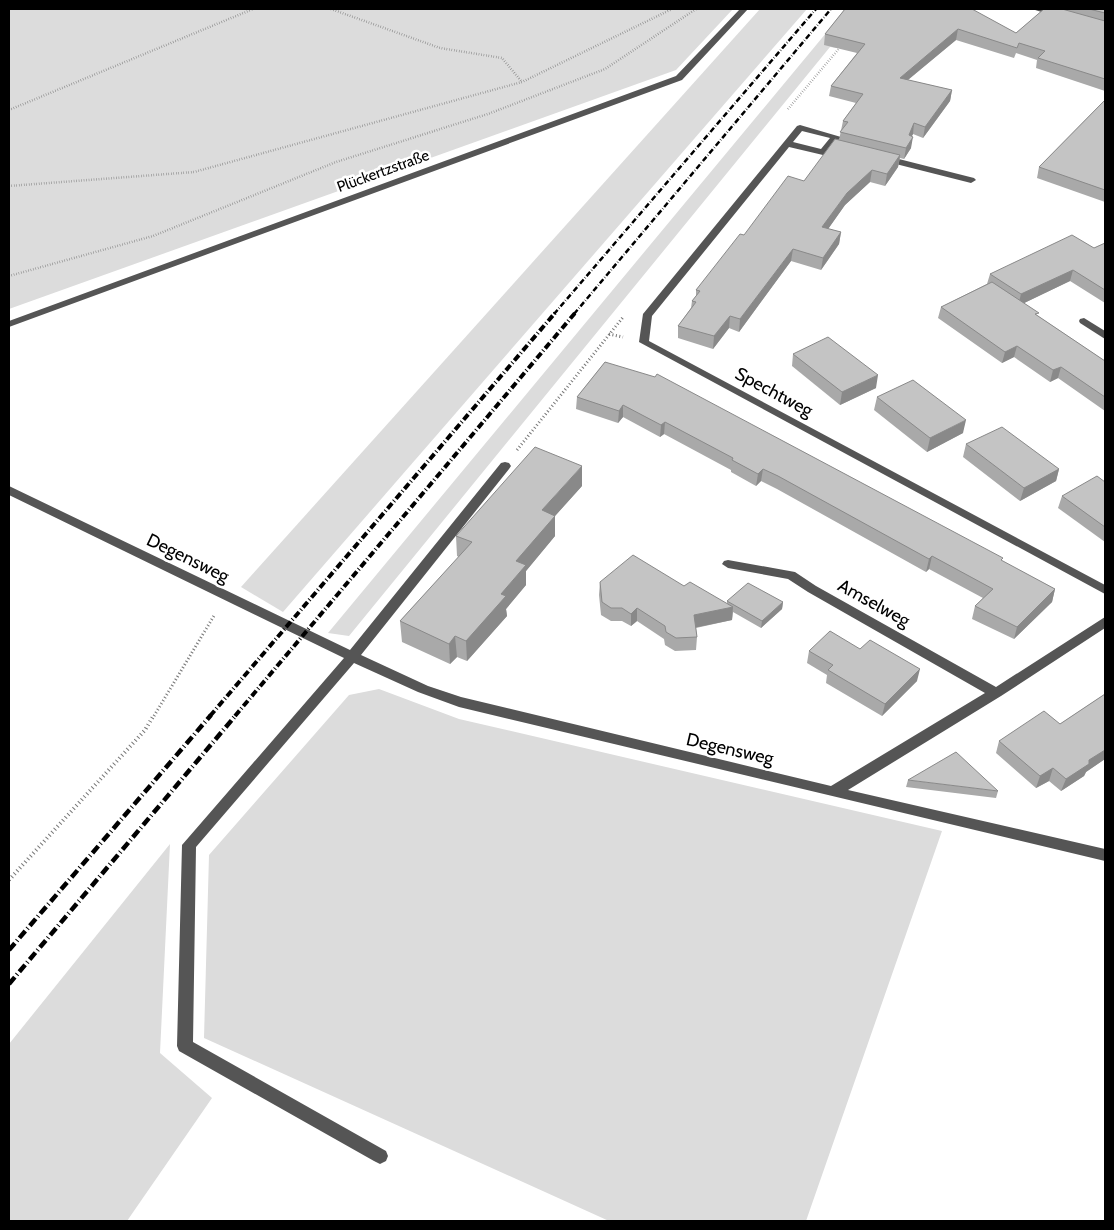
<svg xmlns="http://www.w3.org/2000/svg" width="1114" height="1230" viewBox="0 0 1114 1230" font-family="Cabin,sans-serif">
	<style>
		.green { fill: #dcdcdc }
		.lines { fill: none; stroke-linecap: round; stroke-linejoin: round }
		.path-far2 { stroke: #777; stroke-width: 2.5; stroke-dasharray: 0.5 2; stroke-linecap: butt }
		.path-far1 { stroke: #777; stroke-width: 3; stroke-dasharray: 1 2.5; stroke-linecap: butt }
		.path { stroke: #777; stroke-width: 4; stroke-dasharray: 1 3; stroke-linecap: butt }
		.minor { fill: #555; fill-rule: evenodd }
		.rail-far2 { stroke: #000; stroke-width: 2.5; stroke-dasharray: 5.5 2 0.5 2; stroke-linecap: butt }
		.rail-far1 { stroke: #000; stroke-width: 4; stroke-dasharray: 7 2.5 1 2.5; stroke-linecap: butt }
		.rail { stroke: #000; stroke-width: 4.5; stroke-dasharray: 9 3 1 3; stroke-linecap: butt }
		.wall { fill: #a9a9a9 }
		.shaded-wall { fill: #898989 }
		.building { fill: #c4c4c4; stroke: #898989 }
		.labels { text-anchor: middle; stroke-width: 5; stroke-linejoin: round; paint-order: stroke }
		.far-street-label { font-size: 15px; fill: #000; stroke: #fff }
		.street-label { font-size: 18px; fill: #000; stroke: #fff }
	</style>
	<rect width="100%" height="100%" fill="#fff"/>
	<g class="green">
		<path d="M9,9h724l-57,61 -667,239z"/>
		<path d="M760,9h47l-524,603 -42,-25z"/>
		<path d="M846,9v28l-9,11 -7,-1 -481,589 -21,-3z"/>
		<path d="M379,689l80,30 483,112 -136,390h-197l-405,-183 5,-183 140,-160z"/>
		<path d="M170,844l-10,209 52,45 -85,123h-118v-177z"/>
	</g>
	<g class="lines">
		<g class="path-far2">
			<path d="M331,9l109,39 62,10 20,24"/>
			<path d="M788,109l54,-64"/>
			<path d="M9,110l244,-101"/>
			<path d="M9,186l185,-14 328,-90 150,-73"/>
			<path d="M9,276l144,-40 183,-74 152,-48 117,-45 91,-60"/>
		</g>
		<g class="path-far1">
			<path d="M609,334l14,3"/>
			<path d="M517,450l107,-134"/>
			<path d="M154,716l61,-102"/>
		</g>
		<path class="path" d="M9,880l136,-150 9,-15"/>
		<g class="minor">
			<path d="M740,9h8l-66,71 -673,247v-6l667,-245z"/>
			<path d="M1032,9h12l17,6 -4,2z"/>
			<path d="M800,125l41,12 -15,17 -3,1 -34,-8 -137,169 -3,25 456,244v9l-466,-252 4,-28 154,-188zM802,131l28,7 -9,11 -28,-7z"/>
			<path d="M883,155l91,23 2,2 -5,3 -91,-23 -2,-2z"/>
			<path d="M1084,318l21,13v8l-25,-16 -1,-2 1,-2z"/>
			<path d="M505,462l4,1 2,3 -2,3 -148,186 67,31 33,11 370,89 154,-93 -177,-101 -20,-13 -60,-11 -6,-4 2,-3 4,-1 67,12 21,14 180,101 109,-70v11l-104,68 -153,94 257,59v12l-646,-154 -41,-15 -64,-29 -158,184 -3,195 193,109 2,5 -2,5 -6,3 -6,-3 -195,-110 -2,-5 5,-201 162,-187 -335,-163v-9l341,164 151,-187z"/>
		</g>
		<g class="rail-far2">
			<path d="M554,314l262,-305"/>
			<path d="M574,314l257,-305"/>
		</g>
		<g class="rail-far1">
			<path d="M210,716l345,-403"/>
			<path d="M235,716l340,-403"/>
		</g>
		<g class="rail">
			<path d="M9,950l202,-235"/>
			<path d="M9,984l227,-269"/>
		</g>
	</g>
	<g class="wall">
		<path d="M845,9l171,24 28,-24h61v82l-69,-23 1,-8 -21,-7 -2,5 -58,-18 -48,40 44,10 -2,11 -27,37 -10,-4 -2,3v11l-7,11 -4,-1 -2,9 -13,19 -15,-4 -25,23 -17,24 13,3 -2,12 -18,26 -30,-9 -52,71 -10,-4 -16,21 -35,-11v-12l13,-18 1,-7 4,-5v-6l48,-55 60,-54 35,-41 4,-19 13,-18 -27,-7 2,-10 26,-33 -33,-8 1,-11z"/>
		<path d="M1105,100v102l-68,-24 2,-11z"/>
		<path d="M1105,243v60l-35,-22 -46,22 14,13 67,45v50l-47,-33 -8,4 -36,-25 -12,6 -64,-45 3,-11 46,-23 3,-10 104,-26z"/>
		<path d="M793,354l83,34 -36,17 -48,-39z"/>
		<path d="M605,362l397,199 53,28 -3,13 -38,37 -42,-20 3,-13 8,-8 -54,-29 -3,3 -149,-83 -16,-8 -5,5 -25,-14v-2l-67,-36 -4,3 -37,-20 -5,6 -42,-14 1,-12z"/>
		<path d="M877,397l86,36 -36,19 -53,-42z"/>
		<path d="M966,444l93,25 -3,12 -36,20 -57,-44z"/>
		<path d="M1105,482v60l-47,-34 4,-12z"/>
		<path d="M582,486l-27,30v20l-29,35v14l-20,24 1,7 -40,45 -10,-4 -7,7 -48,-22 -2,-21 59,-64 -2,-1 -1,-20z"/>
		<path d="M600,582l84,4 43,18v-3l56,1 -1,7 -21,19 -28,-16 -1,8 -36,8 1,9 -1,13 -21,1 -10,-6 -1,-6 -27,-18 -6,5 -9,-5h-11l-10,-6 -2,-20z"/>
		<path d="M860,649l57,32 -35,35 -56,-33 1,-8 -20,-12 2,-12z"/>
		<path d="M1105,694v65l-19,13 -2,4 -23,15 -12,-10 -13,7 -40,-35 3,-12 61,-17z"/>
		<path d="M908,780l90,11 -2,7 -90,-11z"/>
	</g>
	<g class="shaded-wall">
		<path d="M958,29l-2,11 -58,48 2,-10z"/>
		<path d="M952,90l-2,11 -27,37 2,-11z"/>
		<path d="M914,123l-1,11 -6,12 2,-11z"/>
		<path d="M913,137l-2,11 -7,11 2,-11z"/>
		<path d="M900,155l-2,12 -13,19 2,-12z"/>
		<path d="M872,170l-2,12 -25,23 -24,34 1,-12 25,-34z"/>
		<path d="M841,232l-2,12 -18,26 2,-12z"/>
		<path d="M793,249l-2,12 -52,71 1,-13z"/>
		<path d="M1073,270l-3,11 -52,25 3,-12z"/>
		<path d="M730,316l-1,12 -16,21 1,-13z"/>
		<path d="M1017,346l-3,11 -12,6 3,-11z"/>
		<path d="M1061,367l-3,11 -8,4 3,-12z"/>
		<path d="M878,375l-2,13 -36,17 2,-13z"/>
		<path d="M623,405v12l-5,6 1,-12z"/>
		<path d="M966,420l-3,13 -36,19 3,-14z"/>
		<path d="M665,422l-1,12 -4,3 1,-12z"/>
		<path d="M582,466v20l-27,30v20l-29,35v14l-20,24 1,7 -40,45 -1,-20 35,-47 15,-33 26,-51z"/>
		<path d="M763,469l-2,12 -5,5 2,-12z"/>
		<path d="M1059,469l-3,12 -36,20 4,-13z"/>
		<path d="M932,556l-3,13 -3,3 3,-13z"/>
		<path d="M1055,589l-3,13 -38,37 3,-12z"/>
		<path d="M783,602l-1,7 -21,19 1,-7z"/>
		<path d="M733,607l-1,13 -39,8 1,-13z"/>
		<path d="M637,608v13l-6,5v-12z"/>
		<path d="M455,636l2,21 -7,7 -1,-20z"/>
		<path d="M920,669l-3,12 -35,35 3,-12z"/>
		<path d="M1105,750v9l-19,13 -2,4 -23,15 5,-12 23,-19z"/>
		<path d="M1053,768l-4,13 -13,7 4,-12z"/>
	</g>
	<g class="building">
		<path d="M845,9h127l44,24 28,-24h18l43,12v58l-67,-21 7,-7 -26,-8 -2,5 -59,-19 -58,49 52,12 -27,37 -11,-4 -5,12 4,2 -7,11 -66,-16 8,-10 -5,-1 20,-27 -32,-8 34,-42 -40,-10z"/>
		<path d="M1089,9h16v4z"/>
		<path d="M1105,100v90l-66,-23z"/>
		<path d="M835,139l65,16 -13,19 -15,-4 -25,23 -25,34 19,5 -18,26 -30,-9 -53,70 -10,-3 -16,20 -36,-10 18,-24 -4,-1 8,-10 -4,-1 44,-56 4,1 44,-59 16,5z"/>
		<path d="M1072,235l22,13 11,-5v47l-32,-20 -52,24 -31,-20z"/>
		<path d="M992,282l47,31 -4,1 70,47v36l-44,-30 -8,3 -36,-24 -12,6 -64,-45z"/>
		<path d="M828,337l50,38 -36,17 -49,-38z"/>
		<path d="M605,362l50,15 2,-3 346,184 -2,2 54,29 -38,38 -42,-21 18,-17 -61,-33 -3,3 -151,-83 -15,-7 -5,5 -26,-14 1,-2 -68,-36 -4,3 -38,-20 -4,6 -42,-14z"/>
		<path d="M913,380l53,40 -36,18 -53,-41z"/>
		<path d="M1002,427l57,42 -35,19 -58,-44z"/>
		<path d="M535,447l47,19 -40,44 13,6 -39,45 10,4 -25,29 5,2 -40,45 -11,-5 -6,8 -49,-23 72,-79 -16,-6z"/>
		<path d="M1097,476l8,6v45l-43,-31z"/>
		<path d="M633,555l51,31 6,-4 43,25 -39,8 3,22 -21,1 -10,-6 -1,-6 -28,-18 -6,6 -9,-6h-11l-9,-6 -2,-20z"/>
		<path d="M748,583l35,19 -21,19 -35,-20z"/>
		<path d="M830,631l30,18 10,-9 50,29 -35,35 -57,-34 5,-5 -24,-14z"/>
		<path d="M1105,694v56l-16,10v4l-23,15 -13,-11 -13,8 -41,-35 45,-30 16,13z"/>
		<path d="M956,752l42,39 -90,-11z"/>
	</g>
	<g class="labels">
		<g class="far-street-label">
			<text transform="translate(383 171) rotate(-20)" y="5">Plückertzstraße</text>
		</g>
		<g class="street-label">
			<text transform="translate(774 392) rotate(28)" y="6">Spechtweg</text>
			<text transform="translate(188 558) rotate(26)" y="6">Degensweg</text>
			<text transform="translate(874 603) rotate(29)" y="6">Amselweg</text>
			<text transform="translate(730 749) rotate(13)" y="6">Degensweg</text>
		</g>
	</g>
	<rect width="1114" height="1230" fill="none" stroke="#000000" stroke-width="20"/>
</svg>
